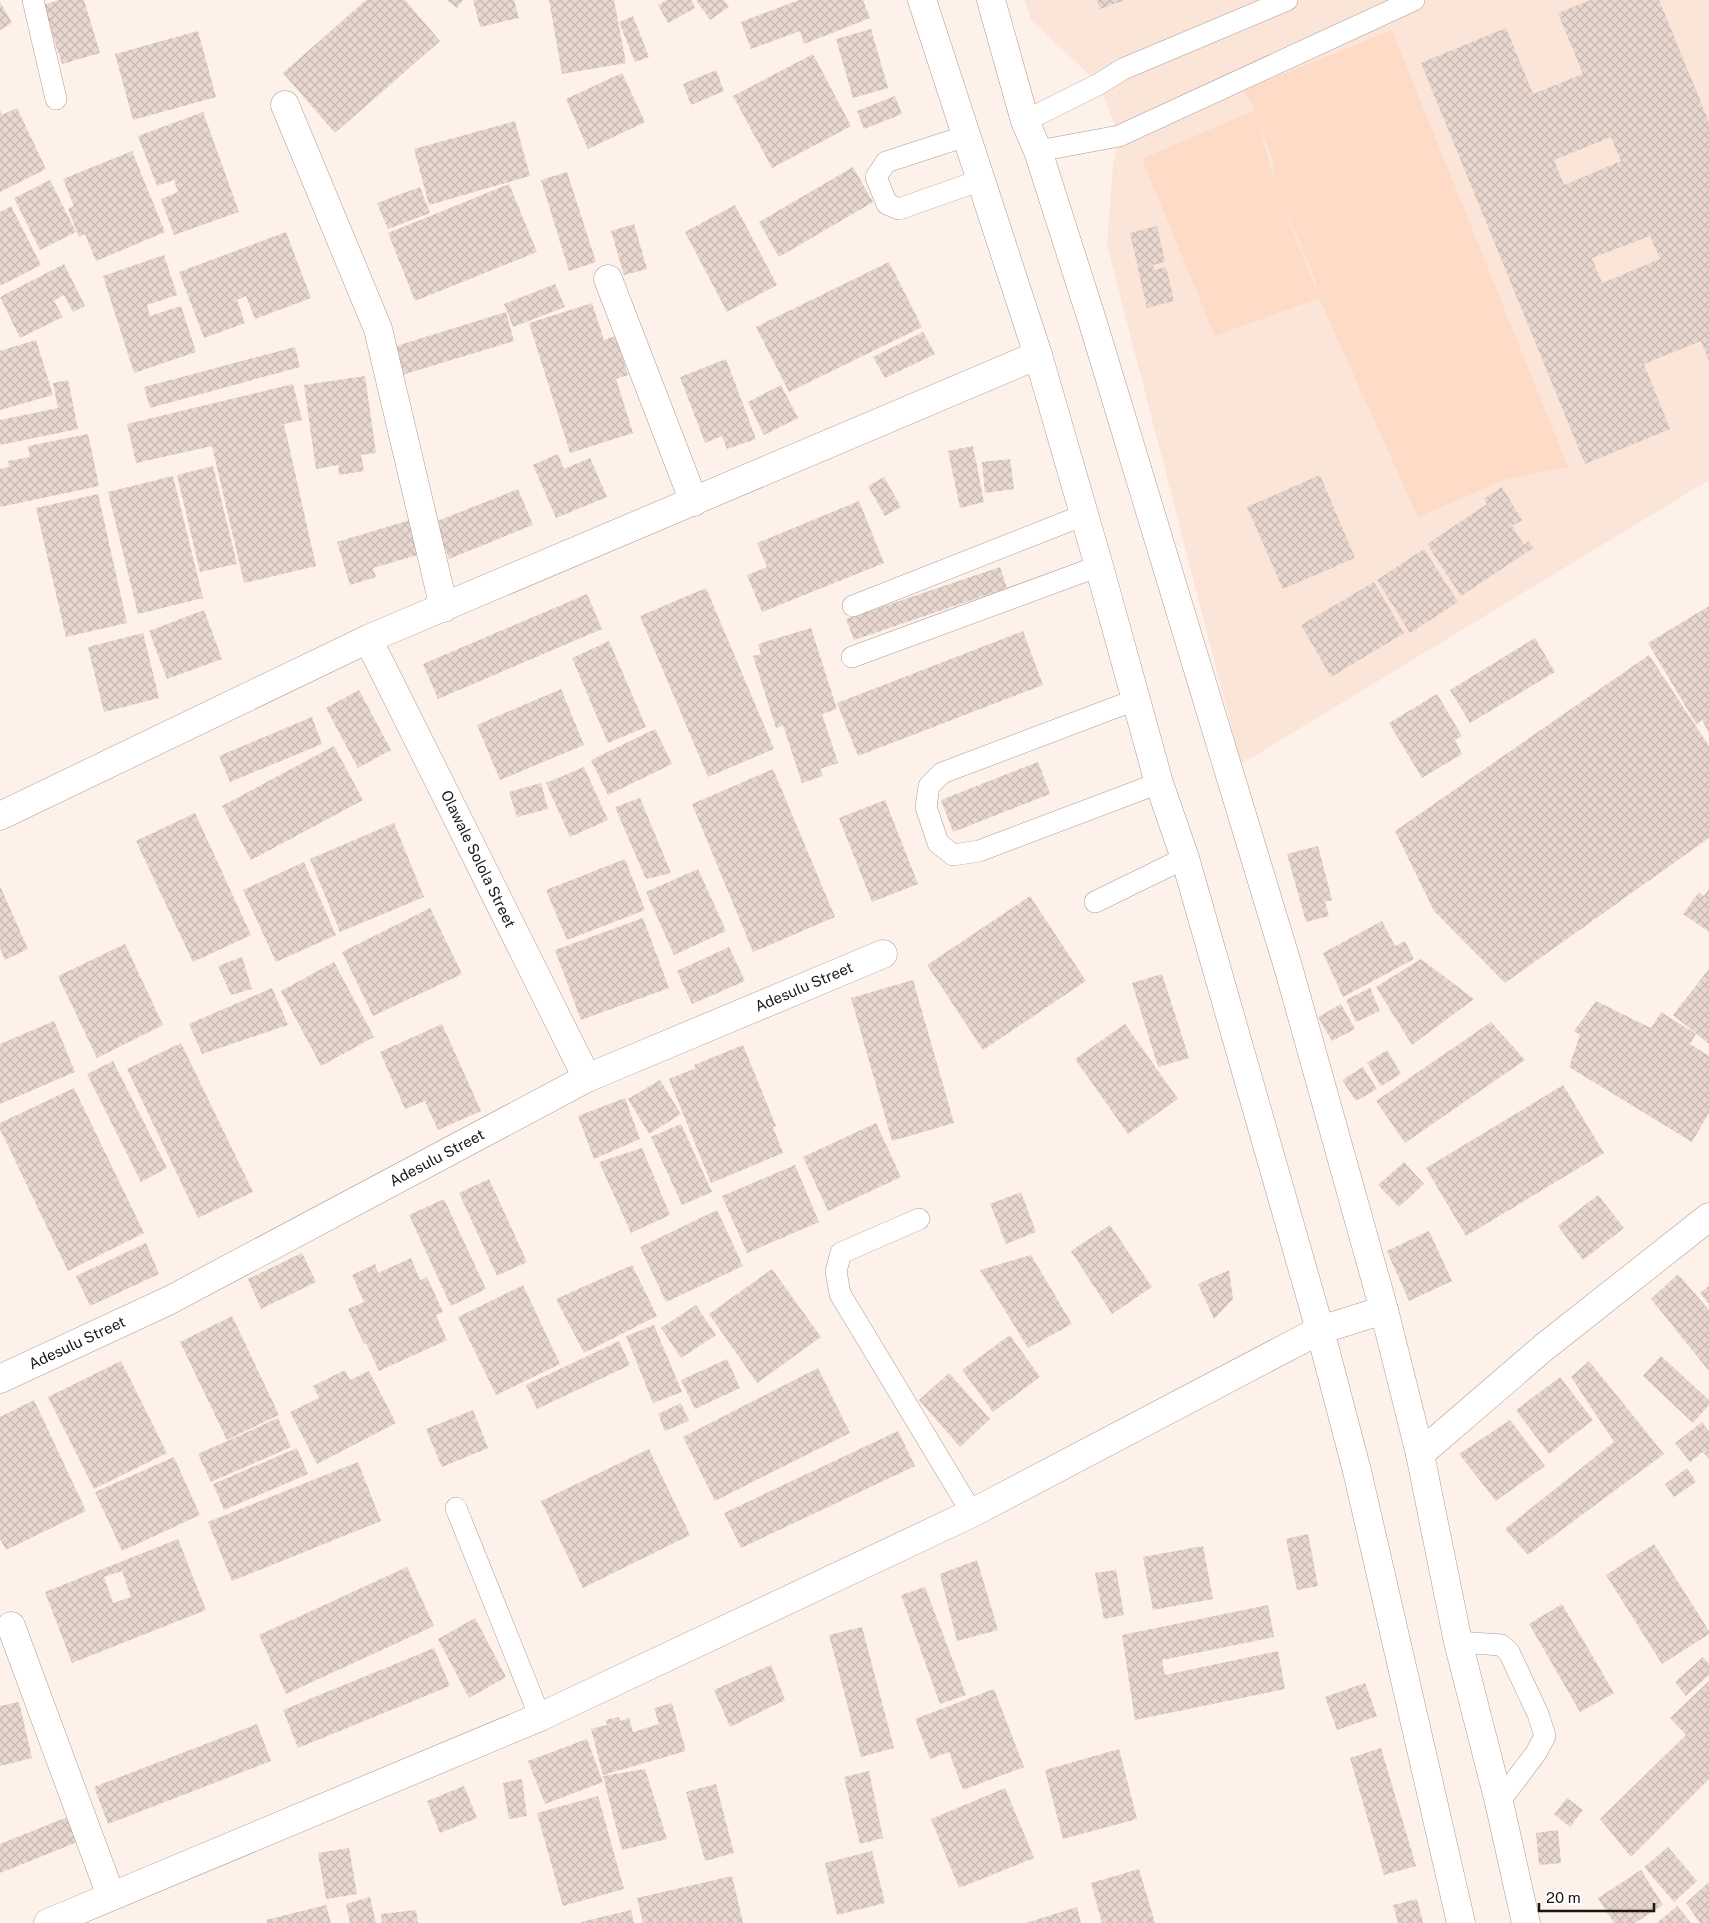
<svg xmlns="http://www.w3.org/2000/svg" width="1709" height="1923" viewBox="0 0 1709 1923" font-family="'Public Sans',sans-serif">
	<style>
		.built { fill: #fbe4d8 }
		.green { fill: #fedbc7; fill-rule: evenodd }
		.building { fill: url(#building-cross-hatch); fill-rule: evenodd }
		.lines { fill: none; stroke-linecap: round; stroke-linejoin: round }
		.lane-casing { stroke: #aa9c94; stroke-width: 22 }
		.street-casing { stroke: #aa9c94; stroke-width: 29 }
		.secondary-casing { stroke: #aa9c94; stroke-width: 29 }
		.lane { stroke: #fff; stroke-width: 21 }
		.street { stroke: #fff; stroke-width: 28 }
		.secondary { stroke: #fff; stroke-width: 28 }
		.labels { text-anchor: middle; stroke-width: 4; stroke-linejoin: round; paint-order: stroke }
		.street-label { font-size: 15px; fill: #1c1714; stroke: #fff }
	</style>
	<defs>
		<pattern id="building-cross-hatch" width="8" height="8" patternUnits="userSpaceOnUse" patternTransform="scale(1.25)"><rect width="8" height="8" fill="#e7d7cf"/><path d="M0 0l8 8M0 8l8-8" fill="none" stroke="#c6b8b1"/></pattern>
	</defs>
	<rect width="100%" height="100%" fill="#fef1ea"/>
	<path class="built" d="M1025,0h684v480l-468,284 -134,-519 6,-81 6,-28 -20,-52 -68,-64z"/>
	<path class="green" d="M1392,30l176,437 -62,12 -88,38 -99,-219 -104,38 -73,-177 113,-49 -11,-20zM1258,120l15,40 1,17h-1zM1281,201l16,34 19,47 2,12z"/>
	<g class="building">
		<path d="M59,0h25l16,53 -38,11 -19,-59z"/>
		<path d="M366,0h39l35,41 -105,92 -52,-60z"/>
		<path d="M447,0h16l-6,8z"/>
		<path d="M473,0h41l5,18 -39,9z"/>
		<path d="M549,0h65l12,63 -64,11z"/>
		<path d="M667,0h24l4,8 -27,15 -10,-18z"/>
		<path d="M696,0h28l5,7 -19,13z"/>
		<path d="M799,0h64l7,18 -66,26 -4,-13 -49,18 -10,-27z"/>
		<path d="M1097,0h28l-25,9z"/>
		<path d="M1591,0h68l50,122v239l-8,-20 -57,23 26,65 -85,35 -164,-401 85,-35 27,66 50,-20 -25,-61zM1611,137l10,24 -57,24 -10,-25zM1650,236l10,23 -58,24 -10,-25z"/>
		<path d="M0,2l12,21 -12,7z"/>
		<path d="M633,16l16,41 -14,5 -16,-40z"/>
		<path d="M871,29l17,59 -35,10 -17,-59z"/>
		<path d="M198,31l18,66 -83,23 -18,-66z"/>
		<path d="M813,54l38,72 -79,42 -39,-72z"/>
		<path d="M716,70l8,21 -33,14 -8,-21z"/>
		<path d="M622,73l23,49 -57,27 -22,-50z"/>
		<path d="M895,96l7,18 -38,15 -7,-18z"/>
		<path d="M17,108l29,61 -46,23v-82l2,5z"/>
		<path d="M203,112l36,100 -65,23 -13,-36 17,-7 -4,-12 -17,6 -19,-50z"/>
		<path d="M515,121l15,55 -101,29 -15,-56z"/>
		<path d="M132,151l33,81 -69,29 -11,-27 -6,3 -11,-28 6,-3 -11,-27z"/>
		<path d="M853,167l20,35 -94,55 -20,-35z"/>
		<path d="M567,172l29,90 -27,9 -28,-91z"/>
		<path d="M50,180l26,52 -36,18 -26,-52z"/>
		<path d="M509,184l28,68 -122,49 -27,-68z"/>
		<path d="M420,187l10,26 -42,16 -11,-26z"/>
		<path d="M735,205l42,80 -50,27 -42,-80z"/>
		<path d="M11,206l30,59 -41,21v-74z"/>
		<path d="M634,224l13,45 -23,6 -13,-44z"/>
		<path d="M1157,226l8,36 -12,3 1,5 12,-3 8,34 -27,7 -17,-75z"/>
		<path d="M286,232l25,66 -56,21 -9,-23 -9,4 8,23 -41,15 -25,-66z"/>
		<path d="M164,255l13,40 -30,10 3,11 31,-10 15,46 -62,21 -31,-97z"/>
		<path d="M889,262l33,65 -133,65 -33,-65z"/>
		<path d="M64,264l21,42 -12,6 -9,-17 -10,6 9,16 -43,21 -20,-41z"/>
		<path d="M555,284l10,23 -52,20 -9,-23z"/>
		<path d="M592,303l12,37 12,-4 12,39 -12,4 17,54 -63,20 -41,-130z"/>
		<path d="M506,312l8,29 -112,34 -9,-28z"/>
		<path d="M923,332l12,22 -50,24 -12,-21z"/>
		<path d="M36,340l17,55 -53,15v-59z"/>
		<path d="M295,347l5,20 -150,41 -6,-21z"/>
		<path d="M726,359l30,80 -29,10 -5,-13 -17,7 -25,-66z"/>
		<path d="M365,376l11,77 -15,2 3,16 -25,4 -1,-10 -22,4 -12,-84z"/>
		<path d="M68,380l10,49 -78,16v-25l58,-12 -5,-25z"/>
		<path d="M293,384l9,36 -18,4 32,142 -72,17 -32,-137 -76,17 -9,-39z"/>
		<path d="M781,385l17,33 -34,17 -16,-33z"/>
		<path d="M88,434l11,52 -99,21v-38l9,-2 -1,-6 22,-4 -2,-11z"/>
		<path d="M973,446l11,56 -24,6 -12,-57z"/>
		<path d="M558,454l6,15 26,-11 17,39 -51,21 -23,-53z"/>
		<path d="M1010,459l4,30 -29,4 -3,-31z"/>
		<path d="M213,466l24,98 -37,8 -23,-97z"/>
		<path d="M1320,475l35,83 -72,31 -36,-82z"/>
		<path d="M173,476l30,122 -65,16 -30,-122z"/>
		<path d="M884,477l17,30 -16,9 -17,-30z"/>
		<path d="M1502,487l20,33 -10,6 12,19 5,-4 4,7 -72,48 -34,-52 60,-40 -3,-5z"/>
		<path d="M518,489l15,36 -84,34 -14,-37z"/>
		<path d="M98,494l29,129 -61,14 -30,-129z"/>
		<path d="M859,501l25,62 -122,49 -15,-37 20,-8 -10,-24z"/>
		<path d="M410,520l11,34 -48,14 3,9 -26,8 -13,-43z"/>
		<path d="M1424,549l34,53 -48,31 -33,-53z"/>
		<path d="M1000,567l7,21 -153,52 -8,-21z"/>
		<path d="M1374,582l30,51 -73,44 -30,-52z"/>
		<path d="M706,588l68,161 -66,28 -68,-161z"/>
		<path d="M587,594l15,35 -164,70 -15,-35z"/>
		<path d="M1709,606v127l-7,-13 -6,4 -48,-81z"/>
		<path d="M204,610l18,49 -55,20 -18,-48z"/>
		<path d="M811,628l26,81 -15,5 16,49 -18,6 3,7 -21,7 -19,-58 -7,3 -23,-72 8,-2 -3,-10z"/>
		<path d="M1023,631l20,54 -185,71 -21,-53z"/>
		<path d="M143,633l16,65 -55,14 -16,-65z"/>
		<path d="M1535,638l20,34 -85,51 -20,-33z"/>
		<path d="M609,641l37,86 -38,16 -36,-85z"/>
		<path d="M1649,655l60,91v92l-204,145 -71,-72 -39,-80z"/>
		<path d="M561,689l23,56 -84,35 -23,-55z"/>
		<path d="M359,690l32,60 -33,18 -32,-60z"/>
		<path d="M1437,694l25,42 -7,4 7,14 -40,24 -33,-55z"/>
		<path d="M312,717l10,27 -92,38 -11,-26z"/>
		<path d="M655,729l17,35 -64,31 -17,-35z"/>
		<path d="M334,746l29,54 -112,60 -29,-54z"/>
		<path d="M1038,762l12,32 -97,38 -12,-32z"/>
		<path d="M584,767l24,53 -38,17 -24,-54z"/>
		<path d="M773,769l62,148 -82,35 -61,-148z"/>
		<path d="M541,783l7,26 -31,8 -8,-25z"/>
		<path d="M640,798l31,75 -25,6 -31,-72z"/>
		<path d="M885,800l33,84 -46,18 -33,-84z"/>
		<path d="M195,813l56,122 -58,27 -57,-121z"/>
		<path d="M394,823l30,74 -84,35 -30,-73z"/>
		<path d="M1318,846l14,54 -7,2 4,14 -23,6 -19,-68z"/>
		<path d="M625,859l20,51 -78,30 -21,-50z"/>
		<path d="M304,862l32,73 -60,27 -33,-72z"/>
		<path d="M698,869l28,62 -52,24 -28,-63z"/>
		<path d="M0,886l28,63 -23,11 -5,-12z"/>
		<path d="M1709,889v43l-26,-18 16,-22 5,4z"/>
		<path d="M1030,896l56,85 -103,69 -56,-85z"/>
		<path d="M430,908l32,66 -89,42 -31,-64z"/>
		<path d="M643,918l26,70 -88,32 -26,-70z"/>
		<path d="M1382,921l13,25 10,-5 9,18 -71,38 -20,-44z"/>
		<path d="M125,944l38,81 -66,33 -39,-82z"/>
		<path d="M729,947l16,34 -53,23 -15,-33z"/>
		<path d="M242,957l10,32 -21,6 -13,-29z"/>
		<path d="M1421,959l53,40 -62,46 -36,-58z"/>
		<path d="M334,962l40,75 -53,29 -40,-75z"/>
		<path d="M1709,969v75l-36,-29z"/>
		<path d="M1162,974l27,84 -31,9 -26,-84z"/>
		<path d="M913,980l41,143 -62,18 -41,-143z"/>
		<path d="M272,988l16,37 -86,29 -13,-30z"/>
		<path d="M1370,988l10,23 -24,11 -10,-22z"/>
		<path d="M1596,1001l55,27 10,-16 35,22 -6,10 19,12v57l-17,29 -123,-75 11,-32 -6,-4z"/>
		<path d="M1341,1004l14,25 -23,12 -14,-24z"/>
		<path d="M54,1021l21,51 -75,32v-60z"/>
		<path d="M1491,1022l34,38 -120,83 -29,-42z"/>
		<path d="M442,1024l39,87 -43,19 -13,-29 -20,8 -25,-57z"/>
		<path d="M1125,1024l53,75 -50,35 -53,-75z"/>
		<path d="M181,1043l72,149 -55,26 -71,-149z"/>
		<path d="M743,1045l33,81 -3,1 10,26 -72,30 -42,-104 27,-11 -2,-3z"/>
		<path d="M1387,1050l14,24 -20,12 -14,-23z"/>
		<path d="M113,1061l54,107 -26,14 -54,-108z"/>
		<path d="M1363,1067l14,22 -21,12 -14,-21z"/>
		<path d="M660,1080l21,34 -32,20 -21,-35z"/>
		<path d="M1563,1085l41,68 -138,83 -40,-68z"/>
		<path d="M74,1088l70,145 -76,38 -68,-142v-6z"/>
		<path d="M625,1098l15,41 -46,20 -16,-43z"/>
		<path d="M876,1123l25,54 -73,34 -25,-54z"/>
		<path d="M681,1124l31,68 -30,13 -31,-68z"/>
		<path d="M642,1148l28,67 -39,18 -32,-71z"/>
		<path d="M1404,1162l20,22 -25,23 -21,-22z"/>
		<path d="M795,1165l24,57 -72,31 -25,-57z"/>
		<path d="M489,1179l38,83 -30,14 -38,-83z"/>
		<path d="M1021,1192l15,40 -30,12 -16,-40z"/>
		<path d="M1598,1195l26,33 -41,32 -25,-34z"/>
		<path d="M444,1199l42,90 -35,17 -42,-91z"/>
		<path d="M717,1210l26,56 -77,36 -26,-55z"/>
		<path d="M1110,1225l42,62 -40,27 -41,-63z"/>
		<path d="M1429,1231l23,50 -43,20 -22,-50z"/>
		<path d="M146,1243l13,31 -69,32 -14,-30z"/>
		<path d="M302,1253l14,29 -55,27 -13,-30z"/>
		<path d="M1031,1255l41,69 -44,24 -48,-78z"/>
		<path d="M411,1258l9,22 7,-3 16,35 -7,3 11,25 -68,31 -13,-28 -2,1 -16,-35 16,-7 -12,-27 23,-11 3,9z"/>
		<path d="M632,1265l25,51 -73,37 -28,-54z"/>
		<path d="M772,1269l49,68 -64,46 -48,-69z"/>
		<path d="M1229,1270l4,29 -19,20 -16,-35z"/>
		<path d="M1678,1274l31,36v61l-58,-72z"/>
		<path d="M523,1285l37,79 -64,31 -38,-78z"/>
		<path d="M1709,1286v18l-9,-11z"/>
		<path d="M696,1305l20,30 -35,23 -20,-30z"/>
		<path d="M232,1316l47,99 -52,25 -47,-98z"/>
		<path d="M654,1325l28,67 -29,11 -27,-67z"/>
		<path d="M1010,1335l30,42 -47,35 -31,-42z"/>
		<path d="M619,1341l11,24 -93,44 -11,-24z"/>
		<path d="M1661,1356l48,44v5l-16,18 -50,-47z"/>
		<path d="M727,1359l13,29 -45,21 -14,-29z"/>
		<path d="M121,1361l46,92 -73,36 -46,-92z"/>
		<path d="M1589,1361l75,93 -136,101 -23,-26 109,-87 -43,-65z"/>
		<path d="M818,1368l32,65 -135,68 -32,-64z"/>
		<path d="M345,1370l5,10 19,-9 27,52 -79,41 -27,-52 29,-14 -6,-12z"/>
		<path d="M949,1373l41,46 -30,28 -41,-47z"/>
		<path d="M1560,1377l33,43 -44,34 -33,-44z"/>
		<path d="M34,1400l52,111 -80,39 -6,-11v-122z"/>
		<path d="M681,1403l8,18 -24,10 -7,-17z"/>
		<path d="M473,1410l15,38 -46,19 -16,-38z"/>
		<path d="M278,1418l13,29 -80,35 -13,-28z"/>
		<path d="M1510,1420l35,46 -49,35 -37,-47z"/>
		<path d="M1702,1422l7,9v28l-6,-7 -13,10 -15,-19z"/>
		<path d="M898,1431l17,35 -174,82 -17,-35z"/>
		<path d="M297,1448l11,26 -84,36 -11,-26z"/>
		<path d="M649,1449l41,86 -107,53 -42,-87z"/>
		<path d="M174,1457l26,58 -78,36 -27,-59z"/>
		<path d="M358,1462l23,59 -149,60 -24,-59z"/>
		<path d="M1687,1468l9,14 -22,15 -9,-13z"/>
		<path d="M1308,1534l10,52 -21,4 -11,-51z"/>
		<path d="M178,1539l28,71 -134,53 -27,-71zM122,1571l9,26 -18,6 -9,-26z"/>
		<path d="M1654,1544l55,87v3l-47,30 -56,-89z"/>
		<path d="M1203,1546l10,53 -60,11 -10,-53z"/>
		<path d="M977,1560l21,70 -41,11 -17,-67z"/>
		<path d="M407,1567l27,59 -148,68 -27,-59z"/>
		<path d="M1116,1570l8,45 -20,4 -9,-46z"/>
		<path d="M925,1587l41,108 -26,9 -39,-109z"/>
		<path d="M1562,1604l52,89 -34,19 -51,-88z"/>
		<path d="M1268,1605l6,32 -112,23 3,15 113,-24 7,38 -150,31 -13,-85z"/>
		<path d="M475,1618l31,59 -37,21 -31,-59z"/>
		<path d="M862,1627l32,121 -33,9 -32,-122z"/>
		<path d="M434,1648l16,38 -152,62 -15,-38z"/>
		<path d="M1703,1657l6,7v11l-23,21 -11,-14z"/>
		<path d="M771,1665l14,35 -55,27 -16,-37z"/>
		<path d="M1709,1681v98l-78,78 -31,-38 86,-84 -16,-17z"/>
		<path d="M1365,1683l12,33 -40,14 -12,-33z"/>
		<path d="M994,1689l30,78 -61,23 -14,-38 -19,7 -15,-40z"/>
		<path d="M19,1702l13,56 -32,8v-60z"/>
		<path d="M672,1703l14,48 -83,24 -12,-46 16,-4 -1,-5 13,-3 1,4 9,-3 4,14 26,-8 -5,-16z"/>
		<path d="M257,1724l14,37 -163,63 -14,-37z"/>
		<path d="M587,1739l16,43 -58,22 -17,-43z"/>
		<path d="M1381,1748l35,118 -32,9 -34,-117z"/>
		<path d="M1119,1749l18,70 -74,20 -18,-69z"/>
		<path d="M645,1769l22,70 -45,11 -19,-74z"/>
		<path d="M869,1771l14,67 -23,6 -16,-67z"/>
		<path d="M522,1779l5,37 -18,3 -6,-36z"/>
		<path d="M716,1784l18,69 -29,8 -19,-69z"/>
		<path d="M464,1786l13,32 -37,15 -13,-32z"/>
		<path d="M1005,1788l29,70 -75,30 -28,-69z"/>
		<path d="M598,1796l26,93 -61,17 -26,-93z"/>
		<path d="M1567,1798l16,12 -13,17 -16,-13z"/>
		<path d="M70,1816l10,25 -80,32v-29z"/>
		<path d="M1558,1830l3,33 -22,2 -3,-32z"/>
		<path d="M1668,1847l29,34 -23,21 -30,-35z"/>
		<path d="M349,1848l8,46 -31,5 -8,-46z"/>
		<path d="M872,1851l13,52 -48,12 -12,-52z"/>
		<path d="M1139,1869l16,54h-53l-11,-40z"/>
		<path d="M1641,1870l22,35 -28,18h-21l-16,-25z"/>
		<path d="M732,1876l11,47h-100l-6,-25z"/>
		<path d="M1709,1882v41h-9l-14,-20z"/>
		<path d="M370,1897l6,26h-26l-4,-19z"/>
		<path d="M1417,1899l6,24h-25l-5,-18z"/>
		<path d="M326,1905l5,18h-64l-1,-3z"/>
		<path d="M1677,1906l14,17h-34z"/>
		<path d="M1077,1907l4,16h-55z"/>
		<path d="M416,1910l2,13h-36l-1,-9z"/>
		<path d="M631,1910l3,13h-53v-1z"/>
	</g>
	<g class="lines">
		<defs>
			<g id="lane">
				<path d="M33,0l23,99"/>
				<path d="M1025,121l74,-37 24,-15 164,-69"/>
				<path d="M966,136l-80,26 -10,15 11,27 12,5 82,-29"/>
				<path d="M1038,151l81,-15 295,-136"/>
				<path d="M853,606l231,-91"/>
				<path d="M852,657l247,-91"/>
				<path d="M1135,700l-193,73 -13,13 -3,21 12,36 15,12 26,-4 180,-68"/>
				<path d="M1095,902l90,-44"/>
				<path d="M919,1219l-78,34 -5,18 4,23 132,219"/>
				<path d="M456,1508l84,209"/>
				<path d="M1458,1642l43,3 8,7 29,62 7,22 -9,17 -37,49"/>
			</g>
			<g id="street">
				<path d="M285,105l93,224 66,279"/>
				<path d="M608,279l86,223"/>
				<path d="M368,639l219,439"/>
				<path d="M0,816l368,-177 670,-284"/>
				<path d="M0,1379l170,-79 417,-222 296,-124"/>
				<path d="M1420,1454l123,-106 166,-131"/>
				<path d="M11,1626l100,270"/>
				<path d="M48,1923l492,-206 432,-204 348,-183 64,-20"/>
			</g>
			<g id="secondary">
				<path d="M922,0l116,355 61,211 60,217 26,75 135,472 37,141 104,452"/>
				<path d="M991,0l34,121 13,30 55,172 196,647 95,340 36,144 38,188 41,160 27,121"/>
			</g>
		</defs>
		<use href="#lane" class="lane-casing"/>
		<use href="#street" class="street-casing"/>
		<use href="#secondary" class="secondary-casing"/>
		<use href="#lane" class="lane"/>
		<use href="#street" class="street"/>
		<use href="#secondary" class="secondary"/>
	</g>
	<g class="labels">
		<g class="street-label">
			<text transform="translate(478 859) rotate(64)" y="5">Olawale Solola Street</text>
			<text transform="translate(804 987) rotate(-23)" y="5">Adesulu Street</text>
			<text transform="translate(437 1158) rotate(-28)" y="5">Adesulu Street</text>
			<text transform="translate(77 1343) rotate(-25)" y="5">Adesulu Street</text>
		</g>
	</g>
	<path d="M1539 1903v8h115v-8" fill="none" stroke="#1c1714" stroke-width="2.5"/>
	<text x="1546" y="1903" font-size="15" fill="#1c1714" stroke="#ffffff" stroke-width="4" paint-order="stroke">20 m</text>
</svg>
